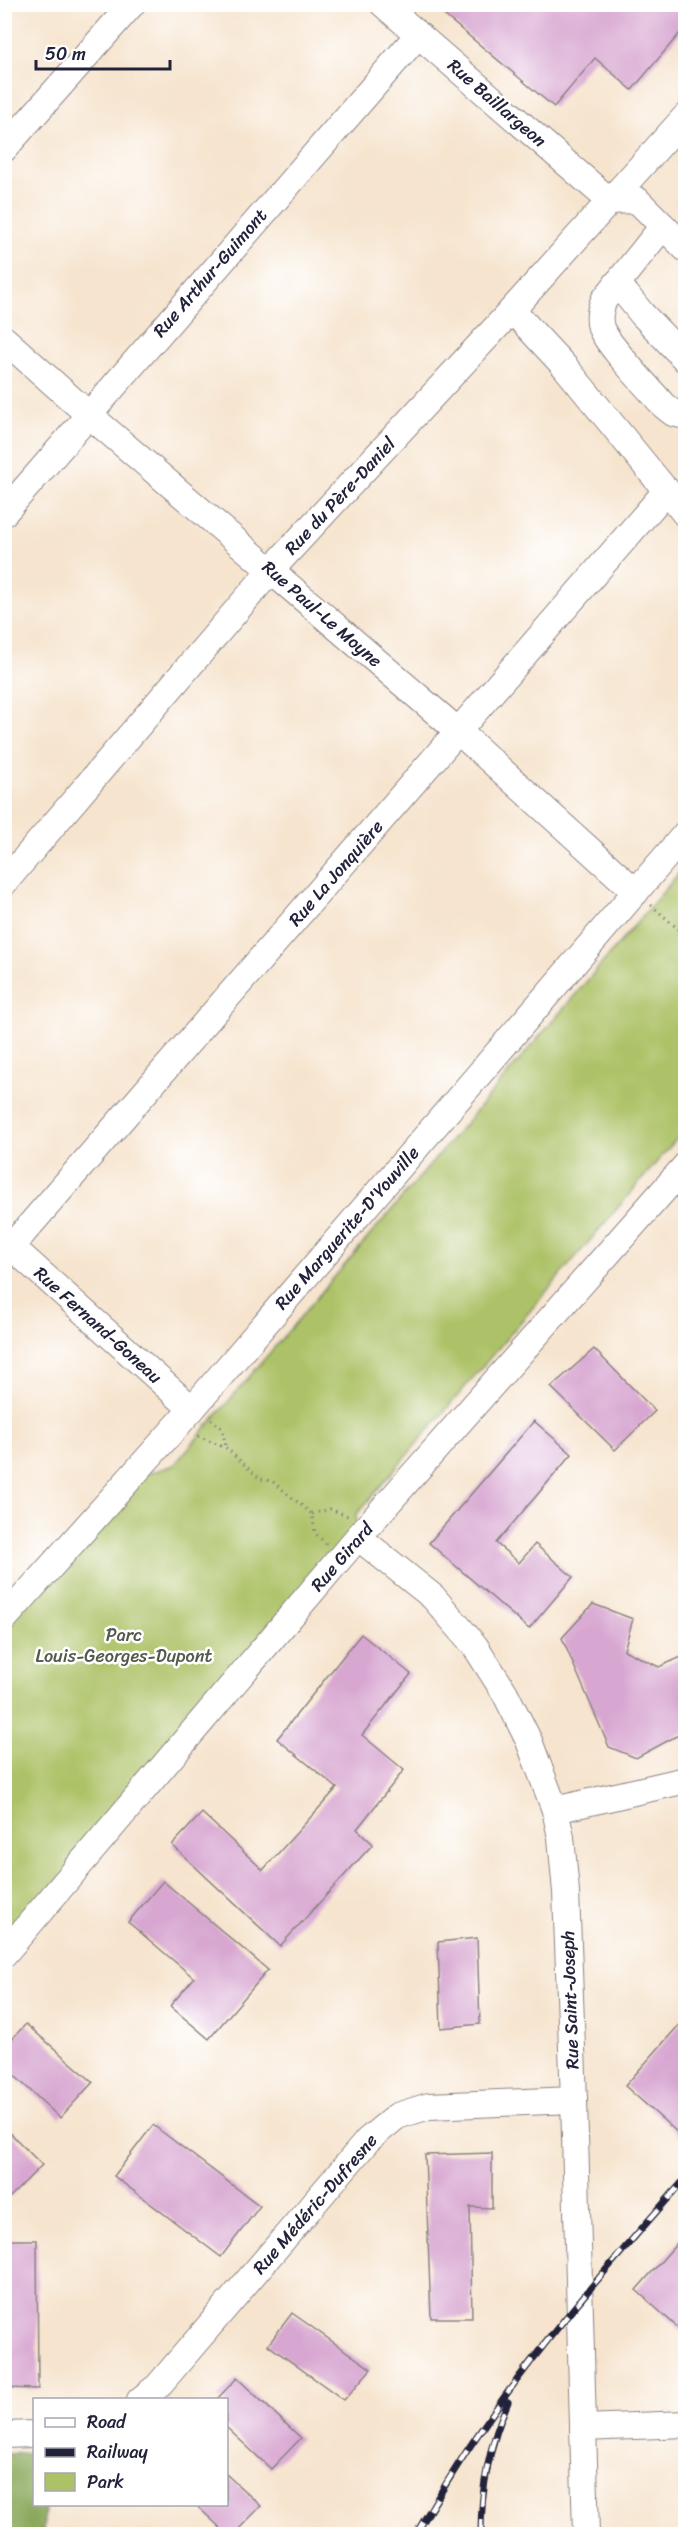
<svg xmlns="http://www.w3.org/2000/svg" width="690" height="2539" viewBox="0 0 690 2539" font-family="Sriracha,sans-serif">
	<style>
		.green { fill: #adc267; stroke: #687251; stroke-width: 1.5 }
		.forest { fill: #8aa85c; stroke: #56654c; stroke-width: 1.5 }
		.building { fill: #d8a7d1 }
		.lines { fill: none; stroke-linecap: round; stroke-linejoin: round }
		.minor-casing { stroke: #8c8384; stroke-width: 28 }
		.path { stroke: #8c8384; stroke-width: 3; stroke-dasharray: 1.5 4.5; stroke-linecap: butt }
		.minor { stroke: #fff; stroke-width: 26 }
		.rail-casing { stroke: #22223b; stroke-width: 7 }
		.rail { stroke: #fff; stroke-width: 4.5; stroke-dasharray: 14; stroke-linecap: butt }
		.labels { text-anchor: middle; stroke-width: 5; stroke-linejoin: round; paint-order: stroke }
		.street-label { font-size: 18px; fill: #22223b; stroke: #fff }
		.park-label { font-size: 18px; fill: #535a4a; stroke: #fff }
	</style>
	<rect width="100%" height="100%" fill="#fff"/>
	<filter id="ink" filterUnits="userSpaceOnUse"><feTurbulence type="fractalNoise" baseFrequency=".0167" numOctaves="2"/><feDisplacementMap in="SourceGraphic" scale="12" xChannelSelector="R" yChannelSelector="G"/><feConvolveMatrix kernelMatrix="1 2 1 2 8 2 1 2 1" color-interpolation-filters="sRGB"/></filter>
	<filter id="wash" filterUnits="userSpaceOnUse"><feTurbulence type="fractalNoise" baseFrequency=".008" numOctaves="4" result="noise"/><feDisplacementMap in="SourceGraphic" scale="24" xChannelSelector="R" yChannelSelector="G"/><feGaussianBlur stdDeviation="1.35" result="paint"/><feColorMatrix in="noise" values="0 0 0 0 0 0 0 0 0 0 0 0 0 0 0 0 0 1.4 0 .05"/><feComposite in="paint" operator="in"/></filter>
	<g filter="url(#wash)">
		<rect width="100%" height="100%" fill="#f6e4ce"/>
		<path class="green" d="M685,866v263l-329,386 2,22 -353,428v-352l111,-129 58,-19z"/>
		<path class="forest" d="M34,2452v52l11,1 -2,29h-38v-80z"/>
		<g id="blocks">
			<g class="building">
				<path d="M431,4h255v22l-54,64 -37,-32 -41,49z"/>
				<path d="M594,1349l61,62 -40,39 -64,-63z"/>
				<path d="M534,1421l38,33 -76,89 23,20 16,-19 38,33 -44,52 -100,-86z"/>
				<path d="M593,1604l40,15 -9,31 35,17 27,-12v76l-50,27 -27,-11 -47,-109z"/>
				<path d="M361,1634l50,40 -49,61 42,35 -47,59 16,15 -93,102 -108,-101 30,-32 61,57 74,-82 -60,-49z"/>
				<path d="M163,1881l105,89 -59,69 -39,-33 24,-28 -66,-56z"/>
				<path d="M477,1938l3,86 -39,4 -3,-86z"/>
				<path d="M686,2017v123l-61,-54z"/>
				<path d="M26,2024l67,58 -33,36 -56,-52v-19z"/>
				<path d="M153,2125l107,81 -39,51 -107,-81z"/>
				<path d="M4,2127l38,38 -38,38z"/>
				<path d="M492,2153v55l-22,-1 2,111h-41l-6,-163z"/>
				<path d="M686,2233v102l-50,-45z"/>
				<path d="M4,2240h33l1,149 -34,-1z"/>
				<path d="M292,2313l79,56 -27,31 -76,-55z"/>
				<path d="M237,2378l64,60 -30,31 -45,-42v-27h-10z"/>
				<path d="M226,2474l35,32 -28,29h-5l-32,-30h30z"/>
			</g>
		</g>
	</g>
	<g filter="url(#ink)">
		<use href="#blocks" fill-opacity="0" stroke="#8c8384" stroke-width="1.5"/>
		<g class="lines">
			<defs>
				<g id="minor">
					<path d="M383,4l227,197"/>
					<path d="M4,149l128,-145"/>
					<path d="M610,201l27,-1 49,49"/>
					<path d="M663,226l-59,74c-4,9 -6,18 -3,28 6,17 49,61 62,77l10,8 13,3"/>
					<path d="M617,283l25,31 44,46"/>
					<path d="M512,310l54,58 120,147"/>
					<path d="M4,339l84,75 370,317 178,161"/>
					<path d="M4,513l414,-478"/>
					<path d="M4,883l267,-313 241,-260 174,-194"/>
					<path d="M4,1240l188,169"/>
					<path d="M4,1255l663,-765"/>
					<path d="M358,1537l75,60 42,49 30,47 24,48 26,69 6,27 5,55 8,208 12,434"/>
					<path d="M4,1619l188,-210 494,-576"/>
					<path d="M555,1810l131,-30"/>
					<path d="M4,1954l354,-417 328,-372"/>
					<path d="M140,2400l18,-14 210,-246 29,-24 32,-10 145,-6"/>
					<path d="M583,2428l103,-4"/>
					<path d="M4,2435l30,-1"/>
				</g>
			</defs>
			<use href="#minor" class="minor-casing"/>
			<g class="path">
				<path d="M651,905l35,31"/>
				<path d="M211,1419l11,9 4,20"/>
				<path d="M198,1436l28,12 34,31 12,2 40,33 3,19 11,11"/>
				<path d="M312,1514l18,-5 20,8"/>
			</g>
			<use href="#minor" class="minor"/>
			<defs>
				<g id="rail">
					<path d="M416,2534c20,-34 40,-68 63,-101 61,-90 135,-173 207,-255"/>
					<path d="M481,2534c0,-47 8,-89 27,-132"/>
				</g>
			</defs>
			<use href="#rail" class="rail-casing"/>
			<use href="#rail" class="rail"/>
		</g>
	</g>
	<g class="labels">
		<g class="street-label">
			<text transform="translate(497 103) rotate(41)" y="6">Rue Baillargeon</text>
			<text transform="translate(210 273) rotate(-49)" y="6">Rue Arthur-Guimont</text>
			<text transform="translate(340 496) rotate(-47)" y="6">Rue du Père-Daniel</text>
			<text transform="translate(322 614) rotate(41)" y="6">Rue Paul-Le Moyne</text>
			<text transform="translate(336 873) rotate(-49)" y="6">Rue La Jonquière</text>
			<text transform="translate(347 1228) rotate(-49)" y="6">Rue Marguerite-D'Youville</text>
			<text transform="translate(98 1325) rotate(42)" y="6">Rue Fernand-Goneau</text>
			<text transform="translate(342 1557) rotate(-49)" y="6">Rue Girard</text>
			<text transform="translate(570 2000) rotate(-92)" y="6">Rue Saint-Joseph</text>
			<text transform="translate(315 2204) rotate(-49)" y="6">Rue Médéric-Dufresne</text>
		</g>
		<g class="park-label">
			<text x="124" y="1641">Parc<tspan x="124" dy="21">Louis-Georges-Dupont</tspan></text>
		</g>
	</g>
	<rect width="690" height="2539" fill="none" stroke="#fff" stroke-width="24"/>
	<rect x="33" y="2398" width="195" height="108" fill="#ffffff" stroke="#a7a7b1" stroke-width="1.5"/>
	<rect x="45" y="2418" width="30" height="9" fill="#ffffff" stroke="#a7a7b1" stroke-width="1.5"/>
	<text x="87" y="2428" font-size="18" fill="#22223b">Road</text>
	<rect x="45" y="2448" width="30" height="9" fill="#22223b" stroke="#a7a7b1" stroke-width="1.5"/>
	<text x="87" y="2458" font-size="18" fill="#22223b">Railway</text>
	<rect x="45" y="2473" width="30" height="18" fill="#adc267" stroke="#a7a7b1" stroke-width="1.5"/>
	<text x="87" y="2488" font-size="18" fill="#22223b">Park</text>
	<path d="M36 60v9h134v-9" fill="none" stroke="#22223b" stroke-width="3"/>
	<text x="45" y="60" font-size="18" fill="#22223b" stroke="#ffffff" stroke-width="4.5" paint-order="stroke">50 m</text>
</svg>
